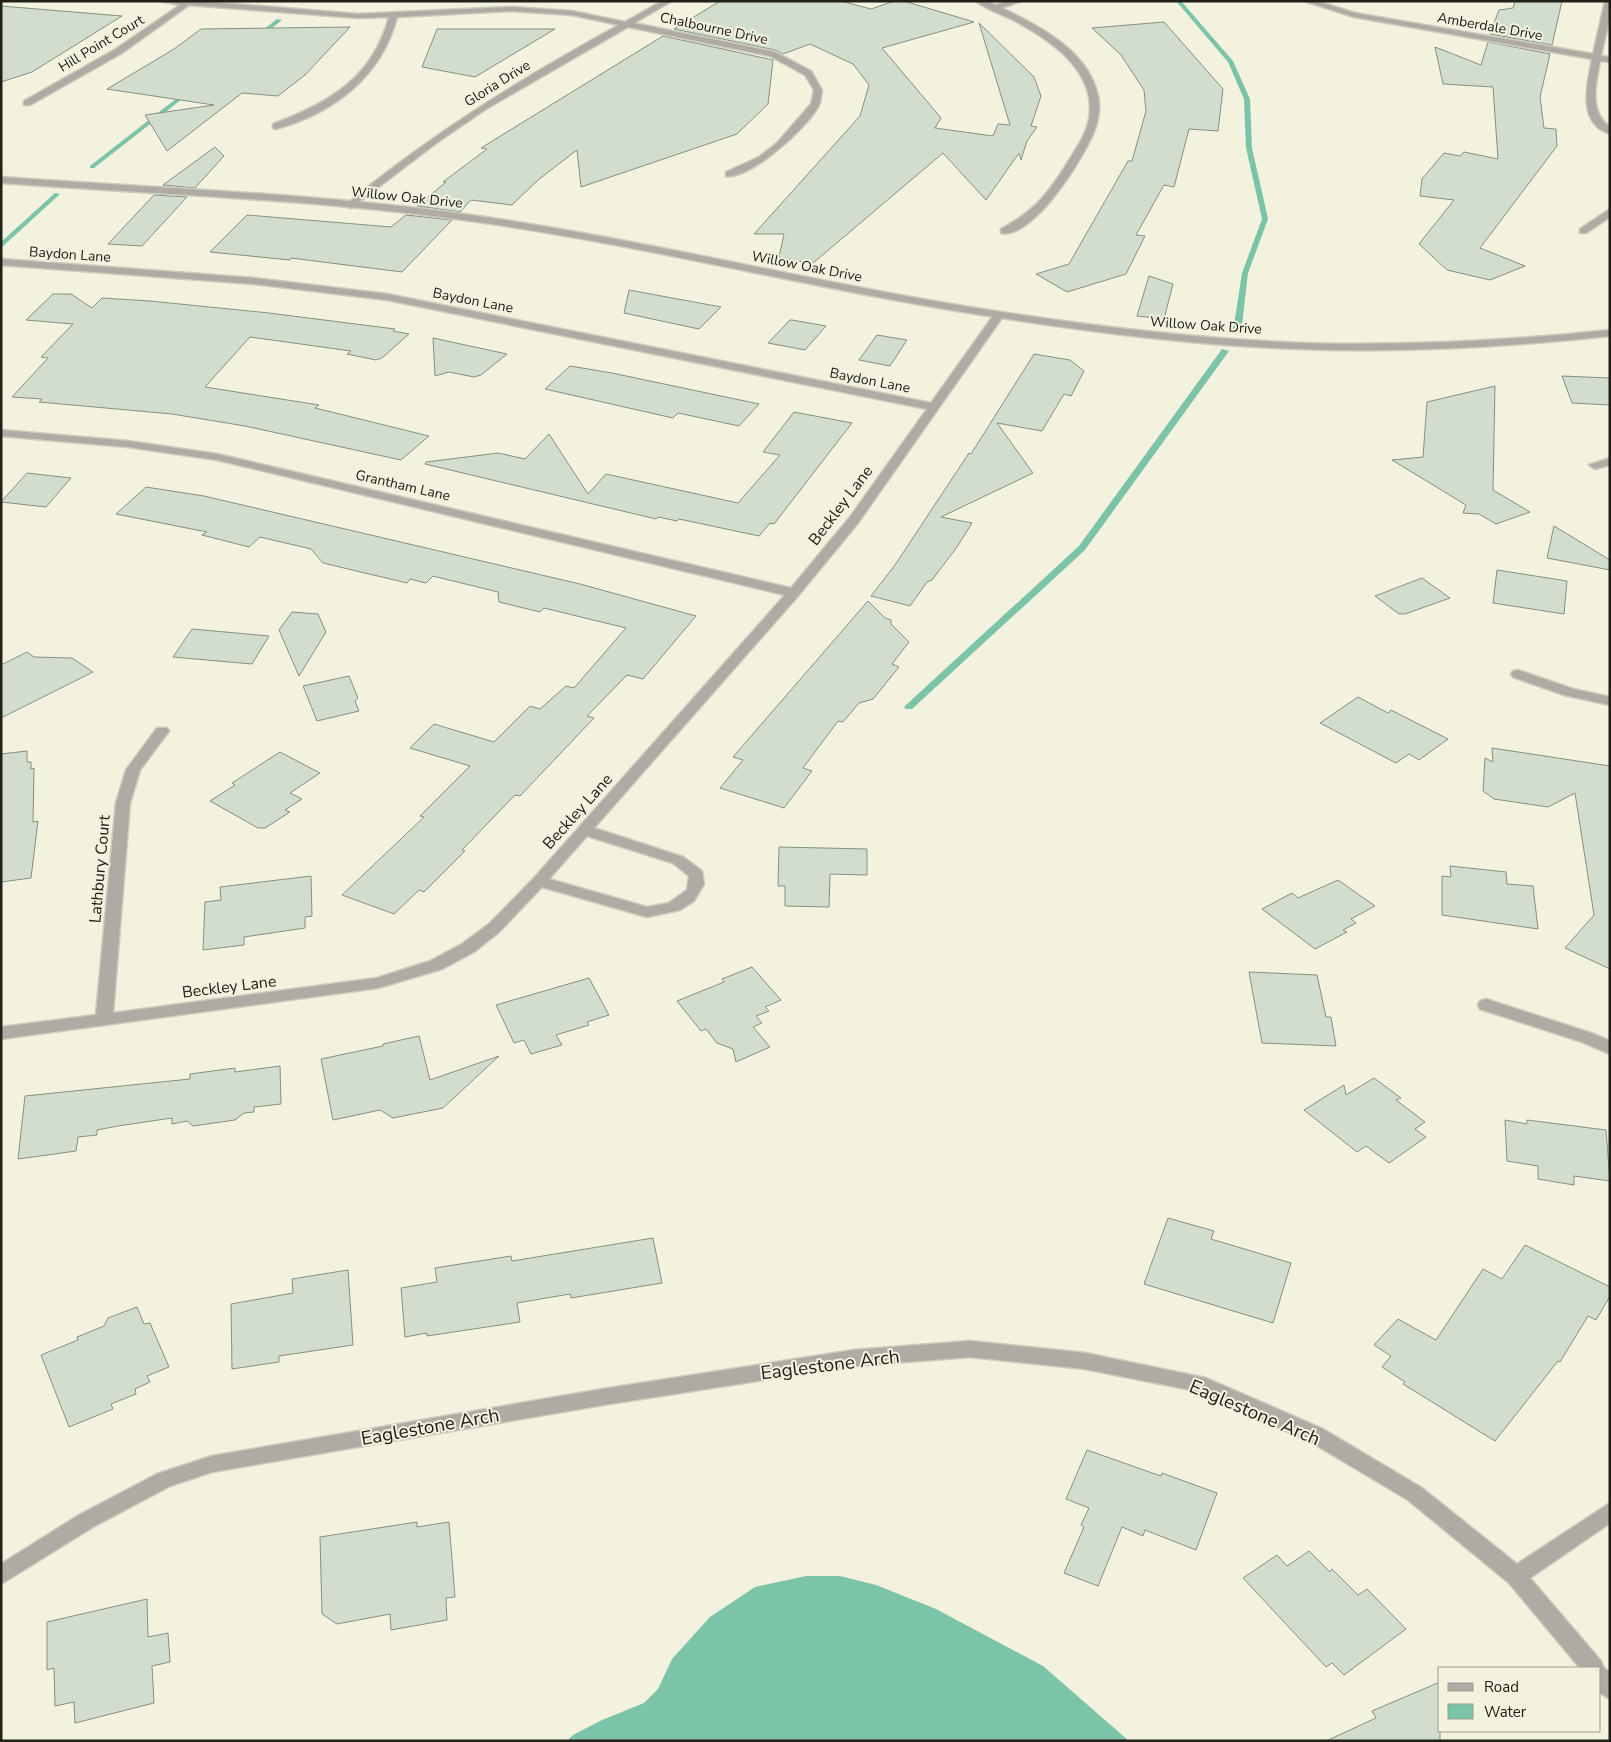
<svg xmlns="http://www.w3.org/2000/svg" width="1611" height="1742" viewBox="0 0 1611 1742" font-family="'Nunito Sans',sans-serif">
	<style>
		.water { fill: #7cc4a7 }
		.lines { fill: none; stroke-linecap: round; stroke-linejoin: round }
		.stream { fill: #7cc4a7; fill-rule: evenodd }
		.building { fill: #d2ddcd; stroke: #869082 }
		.minor-casing { stroke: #ccccbc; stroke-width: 3 }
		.tertiary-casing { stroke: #ccccbc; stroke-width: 3 }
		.minor { fill: #afaaa3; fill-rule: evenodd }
		.tertiary { fill: #afaaa3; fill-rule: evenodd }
		.labels { text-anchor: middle; stroke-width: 4; stroke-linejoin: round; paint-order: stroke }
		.far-street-label { font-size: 14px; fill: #21211a; stroke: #f2f2df }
		.street-label { font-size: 16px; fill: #21211a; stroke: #f2f2df }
		.near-street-label { font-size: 19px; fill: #21211a; stroke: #f2f2df }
	</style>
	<rect width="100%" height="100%" fill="#f2f2df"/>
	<path class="water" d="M806,1576h34l36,9 60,24 107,57 86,75h-562l6,-6 29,-15 42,-17 14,-14 14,-30 38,-42 45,-30z"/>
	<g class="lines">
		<g class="stream">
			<path d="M1176,1h5l52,60 17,38 2,49 16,71 -20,54 -6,52 -5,8 -2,1 -4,-2 3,-7 8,-52 20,-54 -16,-71 -2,-49 -16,-37z"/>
			<path d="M277,19l5,1 -20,16h-4v-2z"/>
			<path d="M186,91l5,1 -97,76h-4v-2z"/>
			<path d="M55,193l5,1 -59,54v-6z"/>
			<path d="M1222,349l7,2 -144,199 -173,159h-6l-2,-2 2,-2 173,-159z"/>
		</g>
	</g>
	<g class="building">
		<path d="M720,1h121l30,8 23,-8h10l70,21 -92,26 59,70 -6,10 58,8 5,-12 12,1 -31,-102 55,54 7,19 -10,30 6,1 -10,14 -6,19 -2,-7 -33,47 -43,-47 -131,111 -33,-7 5,-23h-30l106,-118 9,-31 -16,-21 -43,-20 -27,10 -8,-4 -101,-21z"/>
		<path d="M1515,1h47l-10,44 -62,-11 9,-24 14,-2z"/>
		<path d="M1,6l121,10 -90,56 -31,10z"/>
		<path d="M1164,22l59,67 -5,42 -29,-2 -15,58 -10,-2 -28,50 9,1 -19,38 -59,18 -31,-18 33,-10 59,-103h4l14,-50 -2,-21 -23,-35 -29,-27z"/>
		<path d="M350,27l-45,48 -27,21 -36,-3 -75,58 -22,-36 69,-10 -107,-16 67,-40 27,-20z"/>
		<path d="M437,29h118l-80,48 -53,-10z"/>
		<path d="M663,36l110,24 -5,44 -31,30 -156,53 -4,-37 -39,30 -26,25 -41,-5 -11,12 -43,-6 29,-24h-3l44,-33 -6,-1z"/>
		<path d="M1488,42l62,12 -10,43 4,31 12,1 1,17 -77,102 45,18 -35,14 -43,-10 -28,-26 35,-44 -34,-4 2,-17 22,-26 16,3 4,-4 34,7 -5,-72 -50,-3 -8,-37 46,18z"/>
		<path d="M215,147l9,9 -29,32 -32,-3z"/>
		<path d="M154,195l33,2 -45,49 -34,-2z"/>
		<path d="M247,215l144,12 15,-12 46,5 -50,52 -111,-14 -1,2 -80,-8z"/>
		<path d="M1149,276l24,8 -9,35 -27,-3z"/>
		<path d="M629,290l92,17 -22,22 -75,-16z"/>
		<path d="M53,294h18l21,14 10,-10 48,3 119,12 126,16 -2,2 16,3 -27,24 -6,2 -29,-6 4,-3 -101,-14 -45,50 114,18 -4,3 114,28 -28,24 -156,-34 -73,-12 -133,-12 3,-3 -30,-2 36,-39 -7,-1 32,-33 -47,-4z"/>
		<path d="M790,320h2l34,6 -21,24 -37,-7z"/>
		<path d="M877,335l30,5 -17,26 -31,-6z"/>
		<path d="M433,338l74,16 -26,21 -7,2 -25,-5 -14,4z"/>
		<path d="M1034,354l36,6 14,11 -13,25 -7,-2 -22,37 -45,-8 36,50 -92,44 31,6 -15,24 -25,33 -5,2 -17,24 -39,-10 24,-31 74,-112 2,1z"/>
		<path d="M570,366l42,7 147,31 -20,22 -61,-13 -5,5 -128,-29z"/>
		<path d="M1562,376l48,2v27l-38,-2z"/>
		<path d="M1495,386l-2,104 37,22 -34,12 -17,-10 -16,-1 3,-8 -74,-45 31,-3 4,-55z"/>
		<path d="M794,412l58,11 -78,101 -4,-1 -11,13 -80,-17 -2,2 -19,-4 -2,2 -231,-55 1,-2 72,-9 27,6 24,-25 39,60 18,-20 132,29 42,-48 -17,-3z"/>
		<path d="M27,473l44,5 -25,29 -45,-5z"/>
		<path d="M146,487l58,9 376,88 116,32 -53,63 -16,-4 -40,41 7,2 -74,78 -5,-1 -53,55 3,1 -41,41 -5,-2 -25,24 -52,-19 82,-78 -4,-1 50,-50 -60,-18 24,-24 60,18 36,-36 10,3 26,-23 8,2 52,-60 -82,-20 -4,4 -41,-10 -1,-10 -65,-16 -7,7 -16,-4 -3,4 -84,-20 -12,-14 -51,-12 -11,10 -47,-12 5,-3 -91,-18z"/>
		<path d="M1554,526l56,34v10l-63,-12z"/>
		<path d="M1497,570l70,11 -3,33 -71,-11z"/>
		<path d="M1422,578l28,20 -45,16h-6l-24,-18z"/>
		<path d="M868,601l17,17 6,2v4l18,18 -17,22 7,3 -26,32 -14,4 -16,19 -5,-1 -35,47 9,3 -28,37 -64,-20 23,-28 -10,-3z"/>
		<path d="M292,612l26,2 8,18 -27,44 -20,-46z"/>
		<path d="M192,629l77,7 -17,28 -79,-7z"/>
		<path d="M27,652l7,5 38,1 21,14 -92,46v-53z"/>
		<path d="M349,676l9,22 -3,3 4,10 -42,10 -14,-35z"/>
		<path d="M1358,697l30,16 3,-3 57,29 -29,21 -10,-6 -13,9 -76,-40z"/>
		<path d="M1492,748l118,18v203l-45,-21 29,-33 -19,-122 -27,14 -54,-8 -11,-8 2,-33 8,4z"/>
		<path d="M27,751v11h4v7l3,-1 -1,54 5,-1 -7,57 -30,4v-128z"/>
		<path d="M280,752l40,21 -30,20 12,6 -17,11 5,2 -25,16h-7l-48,-27 25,-16 -3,-2z"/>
		<path d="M779,847l88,2v26l-37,-1 -1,33 -44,-1v-20h-7z"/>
		<path d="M1450,866l56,6 1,12 26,2 5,43 -96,-14v-39l9,1z"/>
		<path d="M311,876l1,40 -7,1v11l-61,9v8l-41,5 2,-48 16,-2 -1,-13z"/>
		<path d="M1338,880l37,26 -24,13 5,4 -13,7 4,2 -32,17 -53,-40 30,-16 6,5z"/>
		<path d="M752,967l29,33 -16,7 4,4 -13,5 6,7 -9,4 17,20 -34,15 -3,-13 -16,-6 -11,-14 -5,2 -24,-30 47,-19 -2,-3z"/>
		<path d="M1249,972l68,3 9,42h5l5,29 -74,-3z"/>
		<path d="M589,978l20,37 -22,7 2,3 -33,10 6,10 -31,9 -7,-14 -10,3 -18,-38z"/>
		<path d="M419,1036l11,44 69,-24 -56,52 -50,10 -13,-8 -47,10 -12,-61 62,-13v-2z"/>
		<path d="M280,1066l1,38 -27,3v5l-10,1 -9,7 -42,6 -6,-5 -15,3v-6l-54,8 -21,4v5l-19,2 -2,14 -58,8 7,-63 165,-17v-5l45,-6v4z"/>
		<path d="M1374,1078l27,20 -5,2 29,22 -10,7 11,8 -37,26 -23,-17 -9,6 -53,-42 40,-25 2,10z"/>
		<path d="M1505,1120l22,4v-4l79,10 4,51 -36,-5v9l-36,-6v-13l-31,-5z"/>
		<path d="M1168,1218l46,13 -3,8 80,24 -18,60 -129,-39z"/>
		<path d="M653,1238l9,45 -91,15 -1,-4 -53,9 3,19 -93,14v-3l-22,4 -4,-49 36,-6 -2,-14 76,-12 1,5z"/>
		<path d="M1525,1245l85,42v9l-14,24 -8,-4 -28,46 -2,-1 -63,80 -92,-57 2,-2 -23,-15 9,-11 -17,-11 24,-26 38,21 47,-71 19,10z"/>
		<path d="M348,1270l5,75 -74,11v6l-47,7 -1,-65 62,-11 -1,-14z"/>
		<path d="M137,1307l7,17 6,-1 19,44 -22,9 3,6 -15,7 1,5 -25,10 2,5 -44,18 -28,-72 37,-15 -1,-3 27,-11 4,-8z"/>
		<path d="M1087,1450l74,26 1,-3 55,20 -21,57 -51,-20 -2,6 -21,-9 -24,59 -34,-13 20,-46 -3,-2 8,-17 -23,-9z"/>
		<path d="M417,1522v5l32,-5 6,75 -9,1 1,22 -56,10 -1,-16 -53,10 -15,-10 -2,-77z"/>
		<path d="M1309,1551l21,21 2,-3 26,26 9,-6 39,40 -62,46 -12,-12 -6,4 -83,-89 34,-23 10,11z"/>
		<path d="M147,1599l1,38 20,-4 2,29 -18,4 2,37 -79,20 -1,-21 -19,4 -1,-38 -7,2v-48z"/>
		<path d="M1440,1682v59h-114l50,-23 -4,-7z"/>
	</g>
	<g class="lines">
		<defs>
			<g id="minor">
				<path d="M160,1h38l160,13 154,-7 60,4 53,11 37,-21h10l-38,22 141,29 36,19 11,19c-1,5 -1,11 -3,15 -10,21 -69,75 -93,71v-4l33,-15 18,-14 34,-39 3,-14 -9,-15 -35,-19 -142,-29 -142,82 -51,35 -84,64 -3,-1v-4l16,-13c80,-64 165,-116 255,-165l-47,-10 -60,-4 -115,6c-15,59 -63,96 -121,112l-3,-1v-4c56,-21 100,-46 116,-107l-31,1 -169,-13 -67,48 -92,52h-6v-4l92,-52 64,-44z"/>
				<path d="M976,1h11l9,4 12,-4h13l-19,7c37,18 87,43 96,88 2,7 1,19 -1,27 -7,27 -63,117 -96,110v-4c36,-19 49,-38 70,-72 7,-12 16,-24 18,-38 8,-47 -36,-77 -72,-97 -13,-7 -30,-12 -41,-21z"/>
				<path d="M1304,1h13l38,12 238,41 12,-53h5v15l-9,40 9,1v5l-10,-1c-4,23 -12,50 10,66v7c-33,-11 -23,-49 -18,-75l-238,-42z"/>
				<path d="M1610,209v8l-24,16h-6v-4z"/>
				<path d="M1,259l253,19 133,16 544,109 64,-90h8l1,2 -146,208 -60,73 -204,232 89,29 19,14 2,13 -10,17 -14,9 -33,7 -105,-30 -43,45 -25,20 -32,17 -64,19 -377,51v-12l95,-12 20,-212 10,-33 31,-42h10l2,3 -29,39 -10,33 -17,210 264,-35 53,-17 32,-17 27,-20 45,-46 251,-283 -568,-135 -89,-13 -127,-11v-6l127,11 89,13 574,134 59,-71 77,-108 -540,-109 -133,-16 -253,-19zM587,836l86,27 16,13 -2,14 -18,13 -22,4 -98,-28z"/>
				<path d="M1610,458v7l-15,4 -6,-4z"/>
				<path d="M1518,670l55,19 37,8v8l-46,-10 -51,-18 -2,-3 2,-3z"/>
				<path d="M1486,999l108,35 16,7v13l-28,-12 -102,-33 -2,-4 2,-4z"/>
				<path d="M970,1341l115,12 121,25 117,51 99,59 95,76 93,-61v20l-80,55 71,83 3,7 6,4v27l-10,-6v-25h-20l-71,-85 -101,-83 -99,-59 -113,-50 -111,-22 -115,-12 -116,9 -245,38 -397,68 -42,14 -77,41 -92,57v-20l78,-49 78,-41 55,-18 397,-68 245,-38z"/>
			</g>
			<path id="tertiary" d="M1,177c152,11 305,16 455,36 183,24 363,72 545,99 99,15 200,27 300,31 103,3 206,-2 309,-13v6c-103,11 -206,17 -309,13 -100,-3 -201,-16 -300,-31 -182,-27 -362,-75 -545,-99 -150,-20 -303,-25 -455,-36z"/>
		</defs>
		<use href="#minor" class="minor-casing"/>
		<use href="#tertiary" class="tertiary-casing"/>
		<use href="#minor" class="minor"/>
		<use href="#tertiary" class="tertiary"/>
	</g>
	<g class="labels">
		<g class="far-street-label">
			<text transform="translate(1490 26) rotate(10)" y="5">Amberdale Drive</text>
			<text transform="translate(714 28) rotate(12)" y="5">Chalbourne Drive</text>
			<text transform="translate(101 43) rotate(-31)" y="5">Hill Point Court</text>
			<text transform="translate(497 83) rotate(-32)" y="5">Gloria Drive</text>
			<text transform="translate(407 197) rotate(6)" y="5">Willow Oak Drive</text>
			<text transform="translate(70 254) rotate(4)" y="5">Baydon Lane</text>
			<text transform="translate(807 266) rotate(11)" y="5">Willow Oak Drive</text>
			<text transform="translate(473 300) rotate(11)" y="5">Baydon Lane</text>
			<text transform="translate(1206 325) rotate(4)" y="5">Willow Oak Drive</text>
			<text transform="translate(870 380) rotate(11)" y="5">Baydon Lane</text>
			<text transform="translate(403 485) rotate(13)" y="5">Grantham Lane</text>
		</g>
		<g class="street-label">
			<text transform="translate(840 505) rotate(-53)" y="6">Beckley Lane</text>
			<text transform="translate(577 811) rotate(-48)" y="6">Beckley Lane</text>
			<text transform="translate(99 869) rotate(-85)" y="6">Lathbury Court</text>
			<text transform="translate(229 986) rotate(-7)" y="6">Beckley Lane</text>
		</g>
		<g class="near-street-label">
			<text transform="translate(830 1364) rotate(-7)" y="7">Eaglestone Arch</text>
			<text transform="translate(1255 1412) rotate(23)" y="7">Eaglestone Arch</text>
			<text transform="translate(430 1426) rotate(-10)" y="7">Eaglestone Arch</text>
		</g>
	</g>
	<rect width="1611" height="1742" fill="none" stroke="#21211a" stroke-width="5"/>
	<rect x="1438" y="1667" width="162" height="65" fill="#f2f2df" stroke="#9e9e90"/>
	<rect x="1448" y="1683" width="25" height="8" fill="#afaaa3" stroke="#9e9e90"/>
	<text x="1484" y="1692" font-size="15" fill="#21211a">Road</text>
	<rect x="1448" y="1704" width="25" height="15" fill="#7cc4a7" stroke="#9e9e90"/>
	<text x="1484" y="1717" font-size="15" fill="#21211a">Water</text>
</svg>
